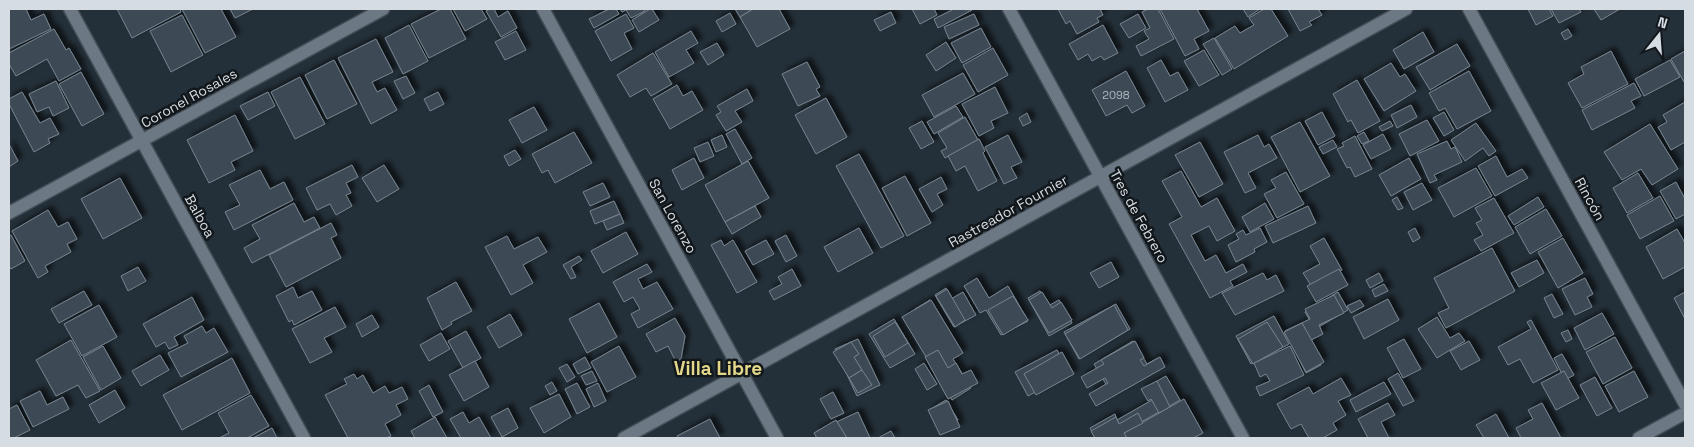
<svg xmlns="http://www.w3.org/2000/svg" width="1694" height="447" viewBox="0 0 1694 447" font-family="'Space Grotesk',sans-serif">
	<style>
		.building { fill: #3e4a54; stroke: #778490; filter: url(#shadow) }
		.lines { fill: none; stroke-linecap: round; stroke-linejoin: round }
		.street-casing { stroke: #454e57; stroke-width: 15 }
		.street { stroke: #6c7984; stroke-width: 12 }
		.labels { text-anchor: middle; stroke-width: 5; stroke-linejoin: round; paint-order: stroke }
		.number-label { font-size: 11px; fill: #afb8bf }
		.street-label { font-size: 14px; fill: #d5dde3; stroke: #12171b }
		.district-label { font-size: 19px; font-weight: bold; fill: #e3d889; stroke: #12171b }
	</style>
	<defs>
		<filter id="shadow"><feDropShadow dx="4.5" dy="-4.5" stdDeviation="2.5" flood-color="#0009"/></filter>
	</defs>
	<rect width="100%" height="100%" fill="#243039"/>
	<g class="building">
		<path d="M9,9h17l5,11 13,-6 7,15 -42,20z"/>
		<path d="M117,9h63l1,3 -49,26z"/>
		<path d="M182,9h39l15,28 -31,16z"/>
		<path d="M230,9h23l-18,9z"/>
		<path d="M441,9h9l16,30 -37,19 -18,-34z"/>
		<path d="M453,9h28l6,10 -22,12z"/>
		<path d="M490,9h4l4,8 10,-6 9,17 -16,9 -15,-26z"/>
		<path d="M609,9h7l3,5 -25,14 -5,-9z"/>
		<path d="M620,9h24l1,2 -14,7 -5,-8 -4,2z"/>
		<path d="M650,9h2l7,11 -20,12 -7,-12z"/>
		<path d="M735,9h18l-13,8z"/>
		<path d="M753,9h26l11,20 -33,18 -17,-30z"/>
		<path d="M912,9h22l3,6 -17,9z"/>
		<path d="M954,9l18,1 -34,18 -4,-9z"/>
		<path d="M1058,9h42l3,6 -6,3 2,4 -22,12 -7,-13 -4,3z"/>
		<path d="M1148,9h10l16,30 -33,17 -5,-10 13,-7 -5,-8 6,-3 -8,-16z"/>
		<path d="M1160,9h37l12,22 -15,8 5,10 -14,7z"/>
		<path d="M1243,9h17l-12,8z"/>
		<path d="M1264,9h7l17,27 -54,33 -19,-31 20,-12 5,7 14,-8 -5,-7z"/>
		<path d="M1288,9h30l4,6 -13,7 3,3 -12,6z"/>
		<path d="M1528,9h21l4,7 -17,9z"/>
		<path d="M1551,9h28l2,3 -22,11z"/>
		<path d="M1594,9h26l-19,11z"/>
		<path d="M891,12l5,11 -16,8 -6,-11z"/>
		<path d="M730,13l6,11 -14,8 -6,-11z"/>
		<path d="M626,14l8,14 -10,5 8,16 -21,12 -16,-30z"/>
		<path d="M974,14l5,11 -30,14 -5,-12z"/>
		<path d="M1138,14l8,14 -17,10 -9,-14z"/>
		<path d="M182,15l21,40 -32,17 -21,-41z"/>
		<path d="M409,25l19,36 -25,13 -18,-36z"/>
		<path d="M1103,25l15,28 -14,7 -3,-4 -9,5 -4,-7 -10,6 -9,-16z"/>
		<path d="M981,28l10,19 -29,16 -11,-20z"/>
		<path d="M54,29l12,21 3,-2 12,21 -22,12 -12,-22 -31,17 -7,-12v-11z"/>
		<path d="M1568,29l4,7 -7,4 -4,-7z"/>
		<path d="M516,31l10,19 -21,10 -10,-18z"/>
		<path d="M691,31l7,12 -12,7 8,13 -25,14 -14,-25z"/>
		<path d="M1423,32l11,20 -30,17 -11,-19z"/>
		<path d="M1214,38l18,31 -10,6 -19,-31z"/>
		<path d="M376,39l17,33 -21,10 5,10 8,-4 12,22 -26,14 -33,-66z"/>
		<path d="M946,42l10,16 -20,13 -10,-16z"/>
		<path d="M717,43l7,12 -16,10 -8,-13z"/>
		<path d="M1457,44l13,22 -40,24 -14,-23z"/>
		<path d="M993,48l15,27 -30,17 -15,-27z"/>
		<path d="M1204,50l15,25 -20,11 -15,-25z"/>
		<path d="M1611,51l17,33 -46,24 -14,-25 16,-9 -3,-7z"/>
		<path d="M1685,51v31h-1l-13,-23z"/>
		<path d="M653,53l19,31 -21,12 -5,-8 -16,9 -13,-22z"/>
		<path d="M334,60l23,44 -30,15 -22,-44z"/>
		<path d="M1161,60l9,16 8,-4 10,18 -23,12 -18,-34z"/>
		<path d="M1670,60l10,17 -36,19 -9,-17z"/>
		<path d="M807,62l13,25 -4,2 4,7 -22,10 -16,-32z"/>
		<path d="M1391,63l9,14 5,-3 11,17 -32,20 -20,-32z"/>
		<path d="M1126,71l19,35 -13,7 -5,-8 -21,11 -14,-26z"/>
		<path d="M1469,71l22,40 -34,18 -12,-21 -6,3 -10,-18z"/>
		<path d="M81,72l23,42 -22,12 -23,-42z"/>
		<path d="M963,73l12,21 -41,23 -12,-22z"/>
		<path d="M406,76l9,17 -12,6 -9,-18z"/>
		<path d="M300,77l25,47 -30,15 -24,-47z"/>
		<path d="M1357,80l23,41 -22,12 -7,-13 -3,2 -15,-28z"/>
		<path d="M56,81l13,27 -16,8 -4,-9 -12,5 -8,-18z"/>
		<path d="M1634,83l7,13 -10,5 4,7 -43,22 -10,-20z"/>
		<path d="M677,85l6,11 9,-5 11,19 -33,19 -17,-30z"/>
		<path d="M995,87l13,26 -17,8 3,7 -15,8 -17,-32z"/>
		<path d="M747,89l6,12 -18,10 7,11 -16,9 -10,-16 5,-3 -4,-6z"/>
		<path d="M22,92l18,31 10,-5 9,16 -11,5 2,4 -16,9 -25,-48v-5z"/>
		<path d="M268,92l7,14 -27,14 -8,-14z"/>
		<path d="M438,92l6,12 -14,7 -6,-12z"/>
		<path d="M826,98l21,39 -31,17 -21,-39z"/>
		<path d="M1685,102v40l-14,8 -13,-23 9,-5 -4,-7z"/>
		<path d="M1411,105l6,12 -20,11 -6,-13z"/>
		<path d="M956,106l7,11 -29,17 -7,-12z"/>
		<path d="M534,107l13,23 -25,13 -13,-23z"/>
		<path d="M1322,112l13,24 -17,9 -13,-24z"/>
		<path d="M1444,112l10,18 -10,6 -11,-18z"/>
		<path d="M1027,113l4,9 -8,4 -4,-8z"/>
		<path d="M235,115l18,36 -22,11 4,8 -26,13 -22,-43z"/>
		<path d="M965,117l13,23 -33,18 -4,-7 6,-3 -9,-15z"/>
		<path d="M1427,120l12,21 -29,15 -11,-22z"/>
		<path d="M922,121l12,21 -13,7 -12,-21z"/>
		<path d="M1390,121l3,5 -11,5 -3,-4z"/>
		<path d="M1300,122l30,54 -30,16 -29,-55z"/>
		<path d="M1476,123l20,28 -7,5 -6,-8 -18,13 -14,-21z"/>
		<path d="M1650,124l28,45 -26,16 -11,-16 -19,11 -18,-28z"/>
		<path d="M735,129l17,29 -10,6 -16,-30z"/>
		<path d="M574,132l18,31 -37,20 -7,-13 -6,3 -10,-19z"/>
		<path d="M1364,132l5,9 -7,3 -5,-8z"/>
		<path d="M1383,134l8,15 -20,10 -8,-14z"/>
		<path d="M722,135l5,12 -11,5 -5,-12z"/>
		<path d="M1008,135l14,27 -11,5 6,11 -13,6 -19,-37z"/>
		<path d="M1258,135l6,12 5,-3 8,14 -29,15 8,15 -11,5 -21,-41z"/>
		<path d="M1355,136l17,33 -17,8 -5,-10 -3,1 -10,-19 7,-3 -2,-3z"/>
		<path d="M979,139l6,12 -2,2 14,28 -19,10 -13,-25 -9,5 -8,-15z"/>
		<path d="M1333,140l4,7 -14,7 -4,-7z"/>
		<path d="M1447,141l4,8 4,-2 7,15 -28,13 3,5 -7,3 -13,-29z"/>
		<path d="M708,142l6,14 -14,6 -6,-14z"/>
		<path d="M1200,142l23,42 -24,13 -24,-42z"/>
		<path d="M9,144l9,17 -9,6z"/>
		<path d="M515,150l6,9 -12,7 -5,-10z"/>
		<path d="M859,154l45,82 -23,12 -45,-82z"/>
		<path d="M1496,156l11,21 15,-8 6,9 -33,18 -17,-30z"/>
		<path d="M694,158l10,20 -22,12 -10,-20z"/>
		<path d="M1409,158l12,21 -30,17 -12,-21z"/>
		<path d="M748,161l21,37 -44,24 -20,-37z"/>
		<path d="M352,165l6,12 -12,6 5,10 -5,2 6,11 -16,9 -6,-11 -13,6 -11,-22z"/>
		<path d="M384,165l15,24 -22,13 -15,-24z"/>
		<path d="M1476,168l16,28 -38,21 -16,-29z"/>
		<path d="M260,170l10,19 14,-7 9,18 -59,30 -9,-18 15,-7 -11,-20z"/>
		<path d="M1181,171l20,36 16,-9 18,33 -18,10 -8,-15 -18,9 14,26 11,-6 10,18 17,-9 4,8 -17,9 3,5 -23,12 -41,-74 13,-7 -20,-36z"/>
		<path d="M1286,172l18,32 -27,14 -13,-24 12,-6 -5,-8z"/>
		<path d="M1638,173l15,25 -26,15 -14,-25z"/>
		<path d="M905,176l26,47 -24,13 -25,-48z"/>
		<path d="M941,177l6,12 -10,5 6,11 -11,7 -13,-23z"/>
		<path d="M120,178l22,40 -39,21 -22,-40z"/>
		<path d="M1676,182l9,17v15l-9,5 -16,-28z"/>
		<path d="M603,183l7,14 -20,9 -7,-14z"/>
		<path d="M1422,183l10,17 -19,10 -9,-18z"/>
		<path d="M1660,196l14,25 -34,18 -13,-24z"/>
		<path d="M1397,197l6,11 -5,2 -6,-10z"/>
		<path d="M1538,197l6,10 -30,18 -6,-9z"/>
		<path d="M1494,198l20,35 -33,18 -7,-11 9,-5 -7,-12 6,-3 -7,-12z"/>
		<path d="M614,201l6,13 -25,10 -5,-13z"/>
		<path d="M294,203l10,19 10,-5 6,11 -68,35 -8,-15 16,-9 -8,-14z"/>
		<path d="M1265,203l9,16 -24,13 -8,-15z"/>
		<path d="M755,206l6,11 -29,17 -7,-12z"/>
		<path d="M1308,206l8,17 -43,20 -8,-17z"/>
		<path d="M1546,209l16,27 -32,18 -15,-27z"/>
		<path d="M48,210l10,17 10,-5 9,17 -10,5 4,8 -26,14 3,6 -10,6 -26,-47z"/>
		<path d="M620,214l4,9 -17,7 -4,-9z"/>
		<path d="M331,223l6,12 -6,3 10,20 -55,29 -17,-32z"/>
		<path d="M859,228l14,25 -35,19 -14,-25z"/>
		<path d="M1260,228l7,14 -13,7 1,3 -19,10 -8,-17 11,-6 -3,-5 7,-4 3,5z"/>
		<path d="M1415,228l5,10 -7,4 -5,-10z"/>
		<path d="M1677,229l8,14v24l-22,12 -17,-32z"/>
		<path d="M626,232l12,22 -35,19 -12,-22z"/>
		<path d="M11,235l14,26 -14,8 -2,-3v-30z"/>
		<path d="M786,235l11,21 -11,6 -11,-21z"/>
		<path d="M507,236l7,13 24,-12 9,15 -24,13 10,18 -22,12 -26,-48z"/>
		<path d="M1324,238l18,32 -30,17 -9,-14 17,-9 -10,-18z"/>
		<path d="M1563,238l20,35 -25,15 -20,-36z"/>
		<path d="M721,240l3,6 9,-6 24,42 -20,11 -26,-48z"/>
		<path d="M766,240l8,14 -21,11 -8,-14z"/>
		<path d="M1492,248l23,43 -69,37 -8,-15 11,-5 -15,-30z"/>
		<path d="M579,256l3,4 -11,7 5,10 -5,2 -8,-14z"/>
		<path d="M1537,260l7,13 -25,14 -8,-14z"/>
		<path d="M1111,262l8,15 -20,11 -9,-15z"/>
		<path d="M647,264l5,8 -14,7 5,10 14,-7 16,27 -35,19 -7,-14 9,-5 -7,-12 -9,5 -11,-20z"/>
		<path d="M138,267l8,14 -18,10 -7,-15z"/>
		<path d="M792,269l9,17 -27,14 -5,-9 13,-7 -4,-7z"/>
		<path d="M1339,269l9,16 -32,17 -9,-16z"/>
		<path d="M1263,273l4,7 9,-5 8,16 -49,24 -13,-22z"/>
		<path d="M1379,273l4,8 -13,7 -4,-8z"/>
		<path d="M977,278l12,20 19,-12 20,35 -27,14 -15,-25 -6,3 -16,-27z"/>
		<path d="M1585,278l8,16 -6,3 5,10 -17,8 -13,-26z"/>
		<path d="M456,282l16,29 -21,11 1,2 -10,6 -15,-32z"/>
		<path d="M1384,284l4,7 -13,6 -3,-7z"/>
		<path d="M293,287l5,11 14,-7 10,19 -28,15 -2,-5 -3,2 -13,-26z"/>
		<path d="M946,288l5,11 12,-7 13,23 -22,12 -19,-32z"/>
		<path d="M947,289l18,31 -10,7 -19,-31z"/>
		<path d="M84,291l8,14 -33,18 -8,-14z"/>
		<path d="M1040,291l8,15 11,-6 13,23 -23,13 -21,-38z"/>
		<path d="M1042,292l10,16 9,-6 11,18 -23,13 -20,-33z"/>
		<path d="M1338,292l10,18 -33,19 -10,-17z"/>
		<path d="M1685,292v27l-11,-21z"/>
		<path d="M1552,294l11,20 -9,4 -10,-20z"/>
		<path d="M1334,295l10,18 -25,12 4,9 -14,7 12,24 -15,8 -21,-42 25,-12 -5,-10z"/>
		<path d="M1013,296l15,24 -25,15 -15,-25z"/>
		<path d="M192,297l12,23 -30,17 4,8 -9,4 -4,-7 -9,5 -13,-23z"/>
		<path d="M1388,299l11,21 -35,19 -11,-22z"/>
		<path d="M930,300l12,19 -15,9 -12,-19z"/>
		<path d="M931,300l32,53 -10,6 18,29 -19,12 -50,-83z"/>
		<path d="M1360,300l4,6 -13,7 -4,-7z"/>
		<path d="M599,303l18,34 -30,16 -18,-34z"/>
		<path d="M1116,304l14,25 -51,30 -15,-27z"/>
		<path d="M99,305l18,32 -35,19 -18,-32z"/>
		<path d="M1114,305l14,25 -48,29 -15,-25z"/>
		<path d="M335,307l11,20 -22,11 8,14 -22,11 -18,-34z"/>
		<path d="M1602,313l12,21 -29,16 -11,-22z"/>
		<path d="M510,314l12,21 -23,13 -12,-21z"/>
		<path d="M372,315l7,12 -17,10 -6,-13z"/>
		<path d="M1274,316l15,28 -38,20 -15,-28z"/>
		<path d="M1437,317l13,21 9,-5 6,8 -28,17 -19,-29z"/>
		<path d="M675,318l10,18 -4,23 -5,3 -8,-16 -12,6 -10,-18z"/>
		<path d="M894,319l21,35 -25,14 -21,-34z"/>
		<path d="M1531,320l27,50 -25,13 -13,-24 -12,6 -10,-18 33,-18 -4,-7z"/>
		<path d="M895,322l13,21 -23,14 -12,-21z"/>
		<path d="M1267,322l16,25 -30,17 -15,-25z"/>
		<path d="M1302,323l22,39 -18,10 -22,-40z"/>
		<path d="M202,326l4,7 8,-5 14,24 -47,25 -13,-24 20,-10 -4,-7z"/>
		<path d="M1568,330l4,9 -6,3 -5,-9z"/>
		<path d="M466,331l15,27 -18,10 -15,-27z"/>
		<path d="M441,333l9,16 -21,12 -9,-16z"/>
		<path d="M1615,337l17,31 -29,16 -17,-32z"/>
		<path d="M858,339l22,46 -23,11 -22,-47z"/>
		<path d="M1404,339l17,30 -18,9 -16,-30z"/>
		<path d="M71,340l29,51 -14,7 -8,-13 -22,11 -20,-36z"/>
		<path d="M1133,341l14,23 11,-6 5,9 -50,29 -19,-32z"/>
		<path d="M1135,341l9,17 -4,2 4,6 16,-9 5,10 -69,39 -7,-12 19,-11 -3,-5 -18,10 -6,-11 23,-13 -3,-4z"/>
		<path d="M1469,341l11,19 -19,10 -11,-19z"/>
		<path d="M851,342l8,12 -5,3 8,13 -13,8 -16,-26z"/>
		<path d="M103,346l18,32 -20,12 -18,-33z"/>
		<path d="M619,346l17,31 -29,15 -16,-30z"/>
		<path d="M1290,346l14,29 -44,21 -4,-9 14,-6 -4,-7 -6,3 -6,-14z"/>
		<path d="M938,350l10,18 8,-5 6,11 9,-4 7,13 -30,16 -23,-42z"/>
		<path d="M1057,350l13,23 -42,23 -13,-24z"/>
		<path d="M1062,352l12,22 -38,21 -12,-21z"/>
		<path d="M1562,354l12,21 -9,5 -11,-22z"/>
		<path d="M160,355l9,15 -28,16 -9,-15z"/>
		<path d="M585,357l6,11 -13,6 -5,-10z"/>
		<path d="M232,358l18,35 -68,37 -19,-35z"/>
		<path d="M475,361l14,26 -25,14 -15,-26z"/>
		<path d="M924,363l13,21 -10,6 -12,-21z"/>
		<path d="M567,364l8,13 -8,5 -8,-14z"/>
		<path d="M862,370l10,15 -14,8 -9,-15z"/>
		<path d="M592,371l5,10 -11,4 -5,-9z"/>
		<path d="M1564,371l15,27 -23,12 -15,-27z"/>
		<path d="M1634,371l14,26 -29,15 -14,-26z"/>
		<path d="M1398,373l16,28 -11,5 -15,-27z"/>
		<path d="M354,374l3,5 6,-4 10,18 12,-7 4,7 13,-6 6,12 -12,6 5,10 -16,9 6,12 -5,2h-38l-23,-43 22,-11 -3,-5z"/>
		<path d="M1166,376l14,24 -67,38h-18l-5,-10 25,-14 2,6 35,-20 -7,-12z"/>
		<path d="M1595,377l17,31 -15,8 -17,-31z"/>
		<path d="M1341,378l10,17 -13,6 8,14 -13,8 4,7 -14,8h-14l-8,-14 -10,5 -14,-25 32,-17 4,7z"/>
		<path d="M1157,381l13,26 -11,6 -8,-14 -3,2 -7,-12z"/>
		<path d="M552,382l5,9 -7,4 -5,-9z"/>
		<path d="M1384,382l7,12 -35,18 -6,-12z"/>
		<path d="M577,383l13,24 -13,7 -12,-25z"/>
		<path d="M598,383l8,18 -12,6 -8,-18z"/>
		<path d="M429,385l14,27 -10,5 -14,-26z"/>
		<path d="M115,390l10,18 -26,15 -10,-18z"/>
		<path d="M40,391l7,14 16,-8 6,12 -36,18 -13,-26z"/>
		<path d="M833,392l11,21 -13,6 -11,-20z"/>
		<path d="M559,394l12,23 -27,16 -14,-25z"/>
		<path d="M251,395l18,31 -22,12h-28l10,-5 -11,-20z"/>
		<path d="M1184,399l19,34 -10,5h-78z"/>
		<path d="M946,400l12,20 -17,9 -12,-19z"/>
		<path d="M948,401l12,26 -20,8 -12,-25z"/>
		<path d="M1388,403l7,12 -14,7 8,16h-21l-10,-19z"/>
		<path d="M1542,403l19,35h-40l-5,-10 17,-9 -5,-9z"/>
		<path d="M17,405l13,25 -16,8h-5v-29z"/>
		<path d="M508,408l10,20 -16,9 -11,-20z"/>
		<path d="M463,412l6,11 10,-6 12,21h-30l-11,-19z"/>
		<path d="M858,412l12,26h-50l-3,-7z"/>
		<path d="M1138,413l5,10 -19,10 3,5h-32l-4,-7 25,-14 3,7z"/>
		<path d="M1496,414l13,24h-25l-8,-13z"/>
		<path d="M435,417l12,21h-32l-4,-7z"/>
		<path d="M710,419l10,19h-42l-1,-2z"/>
		<path d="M836,420l11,18h-30l-3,-5z"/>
		<path d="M272,428l5,10h-24z"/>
		<path d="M891,431l4,7h-17z"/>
	</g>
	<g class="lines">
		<defs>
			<g id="street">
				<path d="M70,9l234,429"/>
				<path d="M543,9l234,429"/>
				<path d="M1009,9l234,429"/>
				<path d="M1469,9l216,395"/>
				<path d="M9,213l374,-204"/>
				<path d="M624,438l782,-429"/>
				<path d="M1639,438l46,-25"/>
			</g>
		</defs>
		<use href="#street" class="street-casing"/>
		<use href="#street" class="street"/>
	</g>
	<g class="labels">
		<g class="number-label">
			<text x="1116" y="99">2098</text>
		</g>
		<g class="street-label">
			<text transform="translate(189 98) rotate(-29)" y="5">Coronel Rosales</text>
			<text transform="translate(1590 199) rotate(61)" y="5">Rincón</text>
			<text transform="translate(1008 211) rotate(-29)" y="5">Rastreador Fournier</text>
			<text transform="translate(200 216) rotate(61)" y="5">Balboa</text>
			<text transform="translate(673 216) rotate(61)" y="5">San Lorenzo</text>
			<text transform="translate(1139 216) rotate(61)" y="5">Tres de Febrero</text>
		</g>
		<g class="district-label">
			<text x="718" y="375">Villa Libre</text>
		</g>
	</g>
	<rect width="1694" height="447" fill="none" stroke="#d5dde3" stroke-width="20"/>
	<g transform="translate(1659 35) rotate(17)" stroke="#12171b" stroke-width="4" paint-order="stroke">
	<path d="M0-4L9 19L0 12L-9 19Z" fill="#d5dde3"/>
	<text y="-8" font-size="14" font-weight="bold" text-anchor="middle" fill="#d5dde3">N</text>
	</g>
</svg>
